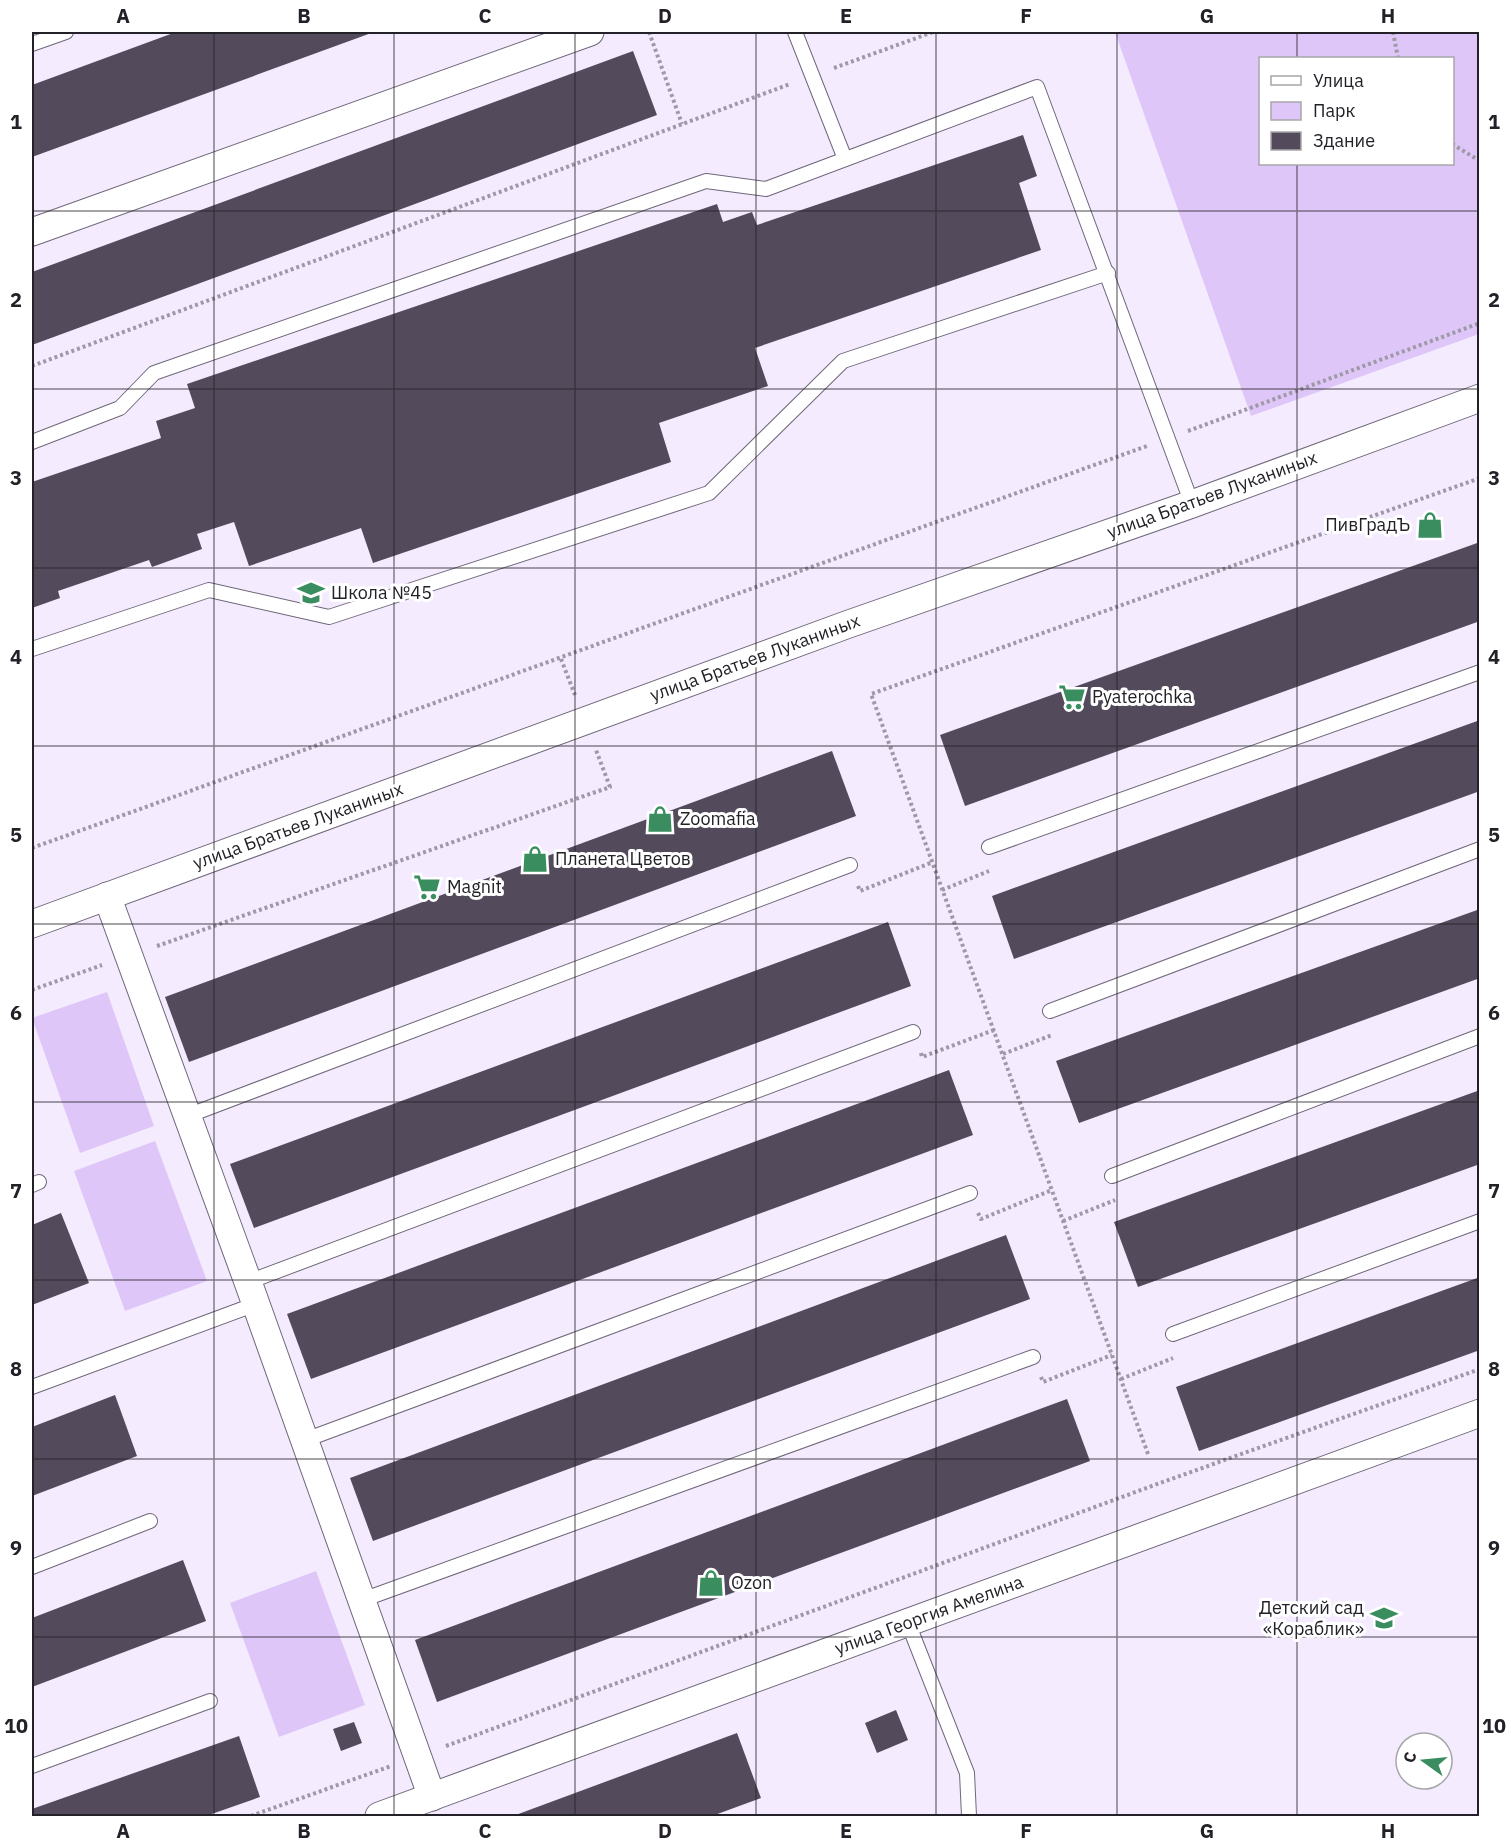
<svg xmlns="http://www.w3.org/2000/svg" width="1511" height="1848" viewBox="0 0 1511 1848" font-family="'IBM Plex Sans',sans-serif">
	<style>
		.green { fill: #dec7f8; fill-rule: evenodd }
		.building { fill: #534b5b }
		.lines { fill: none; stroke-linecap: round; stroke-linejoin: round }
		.service-casing { stroke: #6f6778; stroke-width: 16 }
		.minor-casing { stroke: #6f6778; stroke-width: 29 }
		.path { stroke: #9f98a7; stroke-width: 4; stroke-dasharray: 3 3; stroke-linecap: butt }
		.service { stroke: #fff; stroke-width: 14 }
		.minor { stroke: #fff; stroke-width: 27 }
		.grid { fill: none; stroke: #242028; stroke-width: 1.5; stroke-opacity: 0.55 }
		.labels { text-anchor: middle; stroke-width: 6; stroke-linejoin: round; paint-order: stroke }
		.street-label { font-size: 18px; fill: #242028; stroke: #fff }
		.poi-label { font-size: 18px; fill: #242028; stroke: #fff; text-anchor: start }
		.neatline { fill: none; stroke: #242028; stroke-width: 2 }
		.grid-label { font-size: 20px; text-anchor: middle; font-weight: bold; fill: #242028 }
	</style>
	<rect width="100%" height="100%" fill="#f4ebff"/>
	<g class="green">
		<path d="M1115,32h364v302l-228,82zM1260,58h192v106h-192z"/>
		<path d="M107,992l47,134 -74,27 -48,-135z"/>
		<path d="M155,1141l52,140 -82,30 -51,-140z"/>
		<path d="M316,1571l49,134 -86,32 -49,-134z"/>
	</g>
	<g class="building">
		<path d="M176,32h198l-342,125v-72z"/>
		<path d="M633,51l24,64 -625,230v-73z"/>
		<path d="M1023,135l14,41 -18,7 22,67 -286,98 13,38 -109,37 12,39 -298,101 -12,-35 -112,38 -15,-44 -37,12 5,15 -50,18 -3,-7 -91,31 2,7 -28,10v-126l129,-44 -5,-17 39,-13 -8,-24 530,-180 6,18 29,-10 5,13z"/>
		<path d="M1480,542v79l-515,185 -25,-71z"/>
		<path d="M1480,720v71l-466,168 -22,-63z"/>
		<path d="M832,751l24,65 -667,246 -24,-65z"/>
		<path d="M1480,909v69l-401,145 -23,-62z"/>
		<path d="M888,922l23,64 -657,242 -24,-64z"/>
		<path d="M949,1070l24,65 -662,244 -24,-65z"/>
		<path d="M1480,1090v74l-342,123 -24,-65z"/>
		<path d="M61,1213l28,70 -57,22v-80z"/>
		<path d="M1006,1235l24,64 -657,242 -23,-63z"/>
		<path d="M1480,1277v73l-281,101 -23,-64z"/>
		<path d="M115,1395l22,61 -105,40v-69z"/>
		<path d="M1067,1399l23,62 -653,241 -22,-62z"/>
		<path d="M183,1560l23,61 -174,66v-69z"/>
		<path d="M896,1710l12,30 -31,13 -12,-30z"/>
		<path d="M354,1722l8,21 -21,8 -8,-22z"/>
		<path d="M737,1733l24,65 -49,18h-199z"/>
		<path d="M239,1736l21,61 -54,19h-174v-7z"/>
	</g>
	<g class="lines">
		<defs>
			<g id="service">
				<path d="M795,32l50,127"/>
				<path d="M32,44l34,-12"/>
				<path d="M32,442l88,-34 34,-35 552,-192 60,8 271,-102 155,417"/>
				<path d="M32,649l177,-59 120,27 380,-124 134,-132 265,-88"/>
				<path d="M989,847l491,-175"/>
				<path d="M1050,1011l430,-162"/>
				<path d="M187,1116l663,-251"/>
				<path d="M1112,1176l368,-140"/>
				<path d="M32,1185l7,-3"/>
				<path d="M248,1282l665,-250"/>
				<path d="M1173,1334l307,-113"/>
				<path d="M32,1387l224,-83"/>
				<path d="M305,1440l665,-247"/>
				<path d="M32,1567l118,-46"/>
				<path d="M362,1600l671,-243"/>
				<path d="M908,1623l59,150 2,43"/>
				<path d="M32,1766l178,-65"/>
			</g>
			<g id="minor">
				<path d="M32,232l558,-200"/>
				<path d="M107,896l141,386 184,515"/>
				<path d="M32,924l814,-299 346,-121 288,-106"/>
				<path d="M379,1816l1101,-403"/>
			</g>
		</defs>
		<use href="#service" class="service-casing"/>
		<use href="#minor" class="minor-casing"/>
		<g class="path">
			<path d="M649,32l33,92"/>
			<path d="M1393,32l5,26"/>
			<path d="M834,68l99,-36"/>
			<path d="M1452,144l28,17"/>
			<path d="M32,366l758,-282"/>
			<path d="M1188,431l292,-108"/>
			<path d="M561,659l14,36"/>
			<path d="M32,848l1115,-402"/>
			<path d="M858,886l2,5 73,-29"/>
			<path d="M942,890l47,-19"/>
			<path d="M157,946l453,-159 -14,-37"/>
			<path d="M32,990l70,-25"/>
			<path d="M921,1053l1,4 72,-27"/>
			<path d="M1003,1054l49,-19"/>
			<path d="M978,1213l3,6 71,-29"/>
			<path d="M1063,1221l52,-21"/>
			<path d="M1041,1377l2,5 69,-27"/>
			<path d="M1121,1379l52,-21"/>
			<path d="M1148,1454l-277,-760 609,-216"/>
			<path d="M446,1746l714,-263 320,-114"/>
			<path d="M251,1816l140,-50"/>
		</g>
		<use href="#service" class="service"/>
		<use href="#minor" class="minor"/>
	</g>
	<path class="grid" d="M214,32v1784M394,32v1784M575,32v1784M756,32v1784M936,32v1784M1117,32v1784M1297,32v26M1297,164v1652M32,211h1448M32,389h1448M32,568h1448M32,746h1448M32,924h1448M32,1102h1448M32,1280h1448M32,1459h1448M32,1637h1448"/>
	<defs>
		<symbol id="shop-bare" viewBox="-9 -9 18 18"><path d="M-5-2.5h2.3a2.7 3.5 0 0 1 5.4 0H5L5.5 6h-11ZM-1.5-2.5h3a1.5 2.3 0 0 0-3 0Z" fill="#3a8d5f" stroke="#fff" stroke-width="2.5" paint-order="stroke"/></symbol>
		<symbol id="school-bare" viewBox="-9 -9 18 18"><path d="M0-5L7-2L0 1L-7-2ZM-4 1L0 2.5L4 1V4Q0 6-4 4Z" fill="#3a8d5f" stroke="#fff" stroke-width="2.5" paint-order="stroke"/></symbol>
		<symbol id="supermarket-bare" viewBox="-9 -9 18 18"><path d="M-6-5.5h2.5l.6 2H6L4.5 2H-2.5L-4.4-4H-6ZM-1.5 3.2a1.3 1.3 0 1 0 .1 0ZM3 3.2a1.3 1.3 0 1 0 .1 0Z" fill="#3a8d5f" stroke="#fff" stroke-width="2.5" paint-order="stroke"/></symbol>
	</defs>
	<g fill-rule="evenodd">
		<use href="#shop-bare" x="1411" y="506" width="38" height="38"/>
		<use href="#school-bare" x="292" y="574" width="38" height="38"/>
		<use href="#supermarket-bare" x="1053" y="678" width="38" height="38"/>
		<use href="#shop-bare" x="641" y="800" width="38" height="38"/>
		<use href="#shop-bare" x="516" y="840" width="38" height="38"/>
		<use href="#supermarket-bare" x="408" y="868" width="38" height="38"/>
		<use href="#shop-bare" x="692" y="1564" width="38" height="38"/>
		<use href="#school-bare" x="1365" y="1599" width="38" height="38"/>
	</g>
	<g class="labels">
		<g class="street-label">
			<text transform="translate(1212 495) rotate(-20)" y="6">улица Братьев Луканиных</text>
			<text transform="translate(755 658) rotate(-20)" y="6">улица Братьев Луканиных</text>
			<text transform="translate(298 826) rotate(-20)" y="6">улица Братьев Луканиных</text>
			<text transform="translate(929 1615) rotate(-20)" y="6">улица Георгия Амелина</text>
		</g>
		<g class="poi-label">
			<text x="1410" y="531" text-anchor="end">ПивГрадЪ</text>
			<text x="331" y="599">Школа №45</text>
			<text x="1092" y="703">Pyaterochka</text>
			<text x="680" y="825">Zoomafia</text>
			<text x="555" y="865">Планета Цветов</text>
			<text x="447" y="893">Magnit</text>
			<text x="731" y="1589">Ozon</text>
			<text x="1364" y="1614" text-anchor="end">Детский сад<tspan x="1364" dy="21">«Кораблик»</tspan></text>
		</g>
	</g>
	<rect width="1511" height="1848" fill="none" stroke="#ffffff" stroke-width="66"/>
	<rect x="1259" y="57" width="195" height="108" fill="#ffffff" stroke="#a7a6a9" stroke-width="1.5"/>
	<rect x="1271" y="76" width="30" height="9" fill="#ffffff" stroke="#a7a6a9" stroke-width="1.5"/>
	<text x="1313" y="87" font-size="18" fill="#242028">Улица</text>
	<rect x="1271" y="102" width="30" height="18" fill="#dec7f8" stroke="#a7a6a9" stroke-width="1.5"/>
	<text x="1313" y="117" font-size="18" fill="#242028">Парк</text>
	<rect x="1271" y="132" width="30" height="18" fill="#534b5b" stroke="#a7a6a9" stroke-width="1.5"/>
	<text x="1313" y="147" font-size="18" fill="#242028">Здание</text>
	<g transform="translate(1424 1761) rotate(285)"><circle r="28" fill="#ffffff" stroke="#a7a6a9" stroke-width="1.5"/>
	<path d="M0-4.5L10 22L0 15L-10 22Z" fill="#3a8d5f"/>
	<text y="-9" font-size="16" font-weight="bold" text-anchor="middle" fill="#242028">С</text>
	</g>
	<rect x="33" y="33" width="1445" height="1782" class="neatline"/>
	<g class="grid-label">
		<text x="123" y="23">A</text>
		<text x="304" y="23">B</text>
		<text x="485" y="23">C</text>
		<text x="665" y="23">D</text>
		<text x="846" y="23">E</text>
		<text x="1026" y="23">F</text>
		<text x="1207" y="23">G</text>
		<text x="1388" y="23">H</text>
		<text x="16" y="129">1</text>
		<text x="1494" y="129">1</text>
		<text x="16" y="307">2</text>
		<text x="1494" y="307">2</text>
		<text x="16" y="485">3</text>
		<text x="1494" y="485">3</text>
		<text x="16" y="664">4</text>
		<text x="1494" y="664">4</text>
		<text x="16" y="842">5</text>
		<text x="1494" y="842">5</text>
		<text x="16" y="1020">6</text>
		<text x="1494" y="1020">6</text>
		<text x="16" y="1198">7</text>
		<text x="1494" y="1198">7</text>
		<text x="16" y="1376">8</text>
		<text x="1494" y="1376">8</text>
		<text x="16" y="1555">9</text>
		<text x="1494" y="1555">9</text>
		<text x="16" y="1733">10</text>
		<text x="1494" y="1733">10</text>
		<text x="123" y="1838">A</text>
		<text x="304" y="1838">B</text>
		<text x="485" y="1838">C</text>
		<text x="665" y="1838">D</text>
		<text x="846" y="1838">E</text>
		<text x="1026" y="1838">F</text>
		<text x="1207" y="1838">G</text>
		<text x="1388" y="1838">H</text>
	</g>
</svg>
